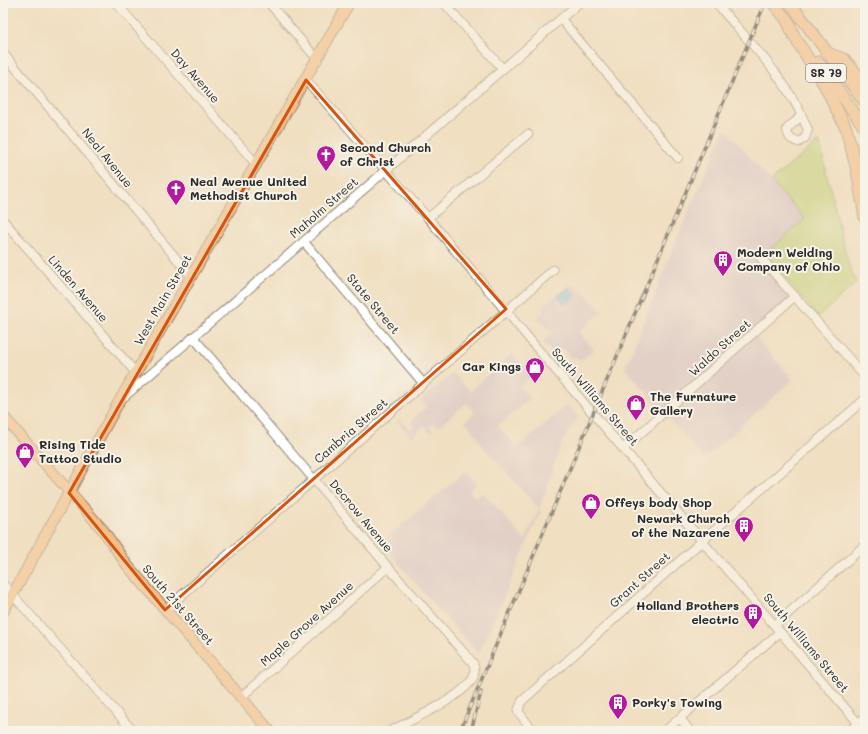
<svg xmlns="http://www.w3.org/2000/svg" width="868" height="734" viewBox="0 0 868 734" font-family="Mali,sans-serif">
	<style>
		.industrial { fill: #d0bdcd }
		.green { fill: #bcd57a; stroke: #748052 }
		.water { fill: #66bee4; stroke: #487488 }
		.lines { fill: none; stroke-linecap: round; stroke-linejoin: round }
		.minor-casing { stroke: #8e8576; stroke-width: 10 }
		.major-casing { stroke: #8e8576; stroke-width: 12 }
		.highway-casing { stroke: #8e8576; stroke-width: 13 }
		.minor { stroke: #fff; stroke-width: 8 }
		.major { stroke: #f6be87; stroke-width: 10 }
		.highway { stroke: #f6be87; stroke-width: 11 }
		.rail-casing { stroke: #2b2b2b; stroke-width: 3.5 }
		.rail { stroke: #f7f3e8; stroke-width: 2; stroke-dasharray: 6; stroke-linecap: butt }
		.marked { fill: none; stroke: #d5540f; stroke-width: 3; stroke-linejoin: round }
		.labels { text-anchor: middle; stroke-width: 4; stroke-linejoin: round; paint-order: stroke }
		.shield { fill: #f7f3e8; stroke: #686764; stroke-width: 1 }
		.shield-label { font-size: 11px; font-weight: bold; fill: #2b2b2b }
		.street-label { font-size: 12px; fill: #2b2b2b; stroke: #f7f3e8 }
		.poi-label { font-size: 12px; font-weight: bold; fill: #2b2b2b; stroke: #f7f3e8; text-anchor: start }
	</style>
	<rect width="100%" height="100%" fill="#f7f3e8"/>
	<filter id="ink" filterUnits="userSpaceOnUse"><feTurbulence type="fractalNoise" baseFrequency=".025" numOctaves="2"/><feDisplacementMap in="SourceGraphic" scale="8" xChannelSelector="R" yChannelSelector="G"/><feConvolveMatrix kernelMatrix="1 2 1 2 8 2 1 2 1" color-interpolation-filters="sRGB"/></filter>
	<filter id="wash" filterUnits="userSpaceOnUse"><feTurbulence type="fractalNoise" baseFrequency=".012" numOctaves="4" result="noise"/><feDisplacementMap in="SourceGraphic" scale="16" xChannelSelector="R" yChannelSelector="G"/><feGaussianBlur stdDeviation="0.9" result="paint"/><feColorMatrix in="noise" values="0 0 0 0 0 0 0 0 0 0 0 0 0 0 0 0 0 1.4 0 .05"/><feComposite in="paint" operator="in"/></filter>
	<g filter="url(#wash)">
		<rect width="100%" height="100%" fill="#f0dfc1"/>
		<g class="industrial">
			<path d="M725,129l80,90 -44,38 34,39 -42,38 40,46 -89,79 -79,-91 53,-132z"/>
			<path d="M571,284l13,8 18,20 -23,20 15,18 -14,11 -5,-5 -3,3 -9,-11 -9,7 -11,-13 9,-8 -15,-17 8,-7 -3,-4z"/>
			<path d="M512,353l20,23 -12,10 10,13 -32,27 19,22 50,-43 11,12 -16,25 -23,67 2,2 -62,143 -43,-47 -55,-64 85,-72 11,13 -8,7 7,7 7,-6 42,48 14,-31 -62,-70 1,-2 -13,-16 10,-8 -9,-10 -28,24 -4,-4 -5,4 4,4 -2,2 -7,-7 -13,11 -14,-16 3,-2 10,10 4,-3 -3,-5 15,-14 -5,-7 32,-27 17,18z"/>
		</g>
		<path class="green" d="M819,141l28,119 9,23 -38,34 -53,-63 40,-35 -34,-38z"/>
		<path class="water" d="M569,288l7,7 -11,9 -6,-6v-2z"/>
	</g>
	<g filter="url(#ink)">
		<g class="lines">
			<defs>
				<g id="minor">
					<path d="M116,3l141,162"/>
					<path d="M269,3l49,57"/>
					<path d="M444,3l59,66"/>
					<path d="M716,3c34,40 73,77 92,127l-3,8 -6,4c-8,-2 -11,-4 -12,-13 6,-7 10,-6 14,-15"/>
					<path d="M561,19l117,139"/>
					<path d="M3,53l189,224"/>
					<path d="M306,80l122,138 113,135 324,378"/>
					<path d="M428,218l100,-84"/>
					<path d="M3,220l133,153"/>
					<path d="M304,242l119,141"/>
					<path d="M761,258l104,119"/>
					<path d="M193,337l195,230 85,96c2,5 2,10 0,15 -11,20 -62,42 -83,53"/>
					<path d="M123,398l456,-395"/>
					<path d="M624,448l171,-152"/>
					<path d="M3,584l130,147"/>
					<path d="M165,610l388,-340"/>
					<path d="M775,625l90,-80"/>
					<path d="M240,698l148,-131"/>
					<path d="M680,718l10,13"/>
					<path d="M533,731l-15,-20 4,-10 180,-160 163,-142"/>
					<path d="M665,731l115,-99"/>
					<path d="M849,731l16,-14"/>
				</g>
				<g id="major">
					<path d="M3,416l100,114 24,35 143,166"/>
					<path d="M3,612l117,-212 229,-397"/>
				</g>
				<g id="highway">
					<path d="M773,3l17,21"/>
					<path d="M790,3l75,99"/>
					<path d="M786,18l8,18 31,50 21,42 11,42 8,48"/>
					<path d="M830,54l14,5 21,25"/>
					<path d="M818,62l47,66"/>
				</g>
			</defs>
			<use href="#minor" class="minor-casing"/>
			<use href="#major" class="major-casing"/>
			<use href="#highway" class="highway-casing"/>
			<use href="#minor" class="minor"/>
			<use href="#major" class="major"/>
			<use href="#highway" class="highway"/>
			<defs>
				<g id="rail">
					<path d="M460,731l305,-728"/>
					<path d="M471,731l10,-39"/>
				</g>
			</defs>
			<use href="#rail" class="rail-casing"/>
			<use href="#rail" class="rail"/>
		</g>
	</g>
	<path d="M0 0H868V734H0ZM306,80l200,229 -341,301 -96,-117z" fill="#f0dfc1" fill-opacity=".55" fill-rule="evenodd"/>
	<path class="marked" d="M306,80l200,229 -341,301 -96,-117z"/>
	<defs>
		<symbol id="church-pin" viewBox="-11 -11 22 30"><path d="M0 17L-7.5 6A9.5 9.5 0 1 1 7.5 6Z" fill="#b5179e" stroke="#f7f3e8"/><path d="M-1.2-6h2.4v3.5h3.3v2.4h-3.3V6h-2.4V-.1h-3.3v-2.4h3.3Z" fill="#fff"/></symbol>
		<symbol id="building-pin" viewBox="-11 -11 22 30"><path d="M0 17L-7.5 6A9.5 9.5 0 1 1 7.5 6Z" fill="#b5179e" stroke="#f7f3e8"/><path d="M-4-6H4V6H1V3H-1V6H-4ZM-2.5-4.3h1.7v1.8h-1.7ZM.8-4.3h1.7v1.8H.8ZM-2.5-1h1.7V.8h-1.7ZM.8-1h1.7V.8H.8Z" fill="#fff"/></symbol>
		<symbol id="shop-pin" viewBox="-11 -11 22 30"><path d="M0 17L-7.5 6A9.5 9.5 0 1 1 7.5 6Z" fill="#b5179e" stroke="#f7f3e8"/><path d="M-5-2.5h2.3a2.7 3.5 0 0 1 5.4 0H5L5.5 6h-11ZM-1.5-2.5h3a1.5 2.3 0 0 0-3 0Z" fill="#fff"/></symbol>
	</defs>
	<g fill-rule="evenodd">
		<use href="#church-pin" x="315" y="144" width="22" height="30"/>
		<use href="#church-pin" x="165" y="178" width="22" height="30"/>
		<use href="#building-pin" x="712" y="249" width="22" height="30"/>
		<use href="#shop-pin" x="524" y="356" width="22" height="30"/>
		<use href="#shop-pin" x="625" y="393" width="22" height="30"/>
		<use href="#shop-pin" x="14" y="441" width="22" height="30"/>
		<use href="#shop-pin" x="580" y="492" width="22" height="30"/>
		<use href="#building-pin" x="733" y="515" width="22" height="30"/>
		<use href="#building-pin" x="742" y="602" width="22" height="30"/>
		<use href="#building-pin" x="607" y="692" width="22" height="30"/>
	</g>
	<g class="labels">
		<rect class="shield" x="806" y="64" width="40" height="18" rx="3"/>
		<g class="shield-label">
			<text x="826" y="77">SR 79</text>
		</g>
		<g class="street-label">
			<text transform="translate(195 76) rotate(49)" y="4">Day Avenue</text>
			<text transform="translate(107 158) rotate(51)" y="4">Neal Avenue</text>
			<text transform="translate(324 208) rotate(-41)" y="4">Maholm Street</text>
			<text transform="translate(78 289) rotate(49)" y="4">Linden Avenue</text>
			<text transform="translate(163 300) rotate(-60)" y="4">West Main Street</text>
			<text transform="translate(373 304) rotate(50)" y="4">State Street</text>
			<text transform="translate(720 348) rotate(-42)" y="4">Waldo Street</text>
			<text transform="translate(595 397) rotate(49)" y="4">South Williams Street</text>
			<text transform="translate(351 431) rotate(-41)" y="4">Cambria Street</text>
			<text transform="translate(361 516) rotate(50)" y="4">Decrow Avenue</text>
			<text transform="translate(640 580) rotate(-42)" y="4">Grant Street</text>
			<text transform="translate(178 605) rotate(49)" y="4">South 21st Street</text>
			<text transform="translate(307 624) rotate(-42)" y="4">Maple Grove Avenue</text>
			<text transform="translate(806 643) rotate(50)" y="4">South Williams Street</text>
		</g>
		<g class="poi-label">
			<text x="340" y="152">Second Church<tspan x="340" dy="14">of Christ</tspan></text>
			<text x="190" y="186">Neal Avenue United<tspan x="190" dy="14">Methodist Church</tspan></text>
			<text x="737" y="257">Modern Welding<tspan x="737" dy="14">Company of Ohio</tspan></text>
			<text x="521" y="371" text-anchor="end">Car Kings</text>
			<text x="650" y="401">The Furnature<tspan x="650" dy="14">Gallery</tspan></text>
			<text x="39" y="449">Rising Tide<tspan x="39" dy="14">Tattoo Studio</tspan></text>
			<text x="605" y="507">Offeys body Shop</text>
			<text x="730" y="523" text-anchor="end">Newark Church<tspan x="730" dy="14">of the Nazarene</tspan></text>
			<text x="739" y="610" text-anchor="end">Holland Brothers<tspan x="739" dy="14">electric</tspan></text>
			<text x="632" y="707">Porky's Towing</text>
		</g>
	</g>
	<rect width="868" height="734" fill="none" stroke="#f7f3e8" stroke-width="16"/>
</svg>
